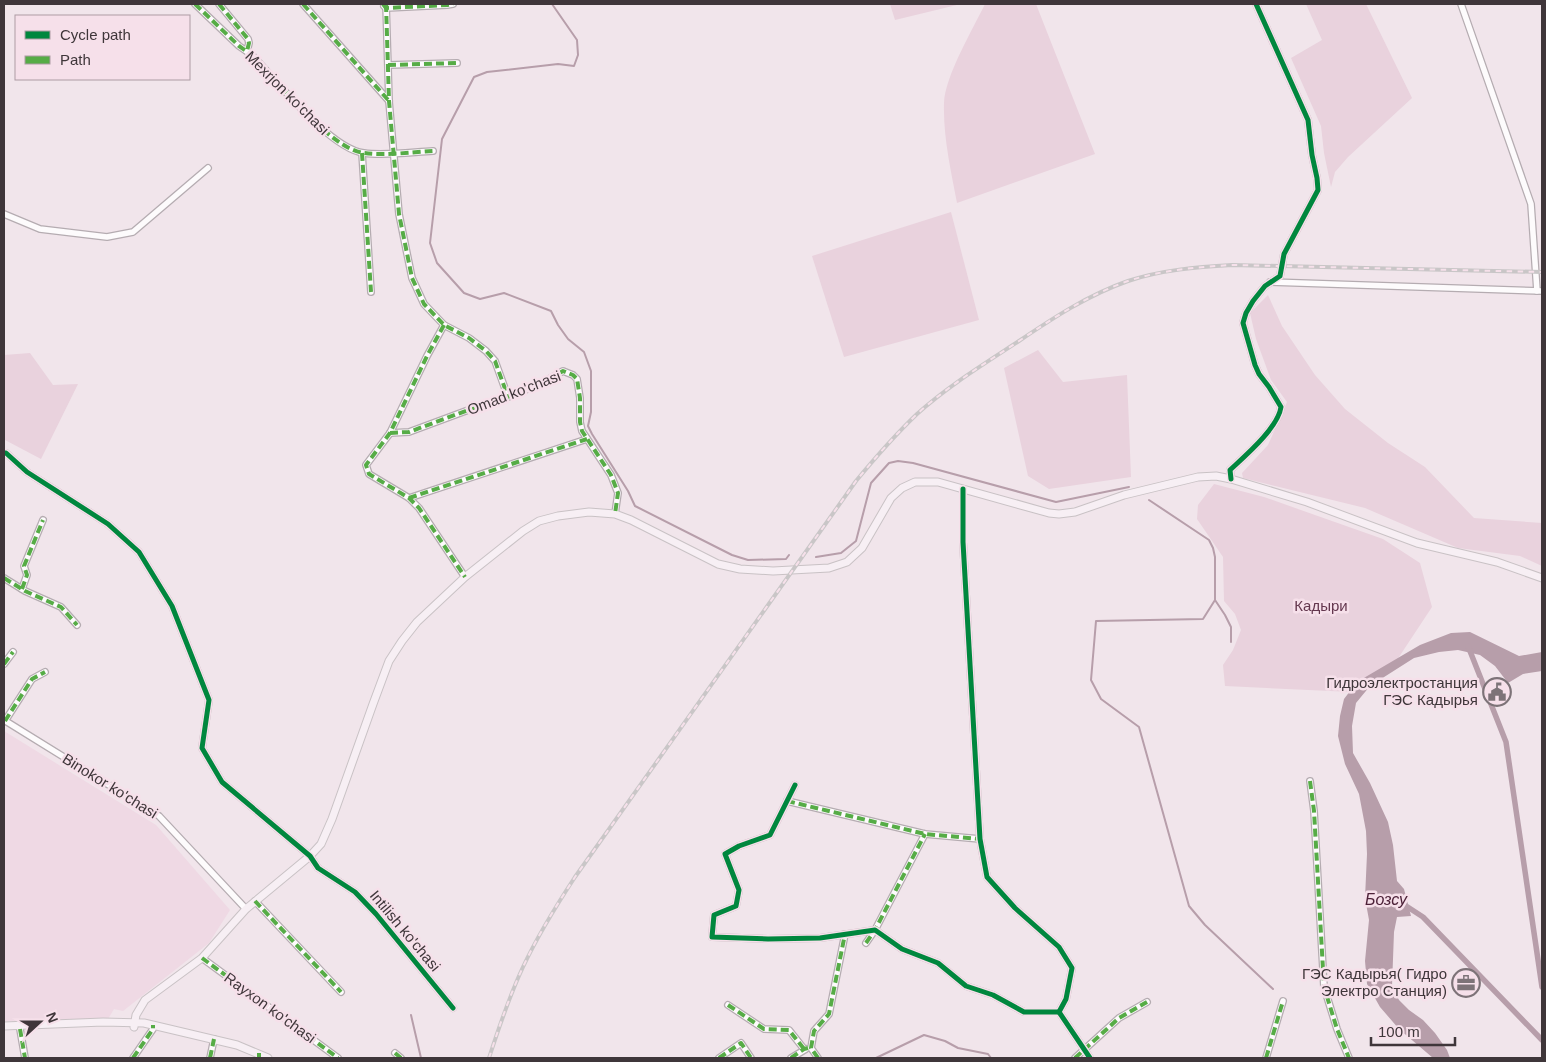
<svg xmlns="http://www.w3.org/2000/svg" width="1546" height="1062" viewBox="0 0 1546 1062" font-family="Arial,sans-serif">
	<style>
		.built { fill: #efd9e4 }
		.green { fill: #e9d2dd }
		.water { fill: #b79eaa }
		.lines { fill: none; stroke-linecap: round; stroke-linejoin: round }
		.stream { stroke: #b79eaa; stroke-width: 2 }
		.canal { stroke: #b79eaa; stroke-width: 5.5 }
		.minor-casing { stroke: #b5acb1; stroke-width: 8 }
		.major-casing { stroke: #c9c2c5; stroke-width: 9 }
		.minor { stroke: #fdfbfc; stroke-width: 5.5 }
		.major { stroke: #f7eff4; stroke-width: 7 }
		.rail-casing { stroke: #c9c6c7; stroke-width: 4 }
		.rail { stroke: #f6e0ea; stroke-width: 2; stroke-dasharray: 5.5; stroke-linecap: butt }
		.quiet { stroke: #56ac46; stroke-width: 4; stroke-dasharray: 8 4; stroke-linecap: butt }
		.cycleway-casing { stroke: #f6e0ea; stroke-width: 8 }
		.cycleway { stroke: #00873e; stroke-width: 5 }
		.labels { text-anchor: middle; stroke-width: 5; stroke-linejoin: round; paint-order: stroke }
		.street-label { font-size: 15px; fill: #3f363a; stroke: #f6e0ea }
		.park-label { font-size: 15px; fill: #64374e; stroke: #f6e0ea }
		.poi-label { font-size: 15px; fill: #3f363a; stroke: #f6e0ea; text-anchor: end }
		.water-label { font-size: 16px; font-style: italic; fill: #4d2239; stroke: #f6e0ea }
	</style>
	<rect width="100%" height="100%" fill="#f1e5eb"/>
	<path class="built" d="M4,731l152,94 74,85 -21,33 -86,68 -9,-2 -6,10 -104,2z"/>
	<g class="green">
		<path d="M890,4h71l-66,16z"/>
		<path d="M985,4h51l59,150 -138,49c-6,-32 -14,-66 -13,-100 1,-27 29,-74 41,-99z"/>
		<path d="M1306,4h60l46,94 -64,59 -13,15 -4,15 -7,-34 -3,-27 -30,-68 31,-18z"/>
		<path d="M951,212l28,108 -135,37 -32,-101z"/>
		<path d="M1268,295l14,31 33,49 30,34 43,34 37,24 49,51 68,5v43l-22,-10 -62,-8 -93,-40 -122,-30 -1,-5 26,-28 19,-43 -16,-22 -15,-41 -6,-26z"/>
		<path d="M1038,350l25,32 64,-7 4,102 -82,12 -21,-13 -24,-108z"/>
		<path d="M30,353l23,32 25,-1 -37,75 -36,-19 -1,1v-86z"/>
		<path d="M1214,484l50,13 119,42 37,24 12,44 -35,53 -45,32 -127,-6 -2,-21 10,-15 8,-20 -6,-16 -11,-13 -1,-44 -26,-38 1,-14z"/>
	</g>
	<path class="water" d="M1470,632l49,24 23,-4v19l-19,3 -15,9 -13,-17 -15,-11 -22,-5 -19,2 -25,6 -44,28 -14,17 -4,23 1,27 17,30 18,39 5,23 4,36 7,8 7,27 -14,1 -3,15 -2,54 7,14 10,10 14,10 12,13 12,17 3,8h-17l-34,-29 -19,-22 -13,-23 -2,-23 4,-41 -4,-22 2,-44 -1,-23 -7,-37 -14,-30 -7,-28 2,-20 4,-17 13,-17 63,-37 31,-12z"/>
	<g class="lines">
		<g class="stream">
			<path d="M552,4l25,36 1,15 -4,11 -16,-2 -71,8 -13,5 -32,62 -12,104 7,20 27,30 16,6 24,-6 47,18 7,14 10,14 16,13 7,19v41l-3,14 4,8 36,57 7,15 97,49 16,5 38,-1 3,-4"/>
			<path d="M1149,500l60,40 4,8 2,9v43l10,15 6,12v15"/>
			<path d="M816,557l25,-4 15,-12 15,-58 18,-20 9,-2 15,2 143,39 73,-15"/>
			<path d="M1215,600l-12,19 -107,2 -5,59 10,19 38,28 50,179 16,19 68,64"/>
			<path d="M411,1015l10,43"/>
			<path d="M876,1058l48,-23 21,6 13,7 30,6 3,4"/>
		</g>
		<g class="canal">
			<path d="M1468,646l38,96 36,245"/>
			<path d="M1403,904l20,13 119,123"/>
		</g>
		<defs>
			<g id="minor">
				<path d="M195,4l44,42 13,9c24,25 78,94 112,98 20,3 49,-1 69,-2"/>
				<path d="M219,4l29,35 1,4 -2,8"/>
				<path d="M303,4l86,97"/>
				<path d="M386,4l3,97 10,113 13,64 12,26 20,21 25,13 17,13 9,10 13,36"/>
				<path d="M1461,4l70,200 6,87"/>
				<path d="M384,6l2,2 61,-3 6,-1"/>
				<path d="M388,65l69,-2"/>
				<path d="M362,153l9,139"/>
				<path d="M4,214l36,15 67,8 26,-5 75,-64"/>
				<path d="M1270,282l272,9"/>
				<path d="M444,325l-17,31 -37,77 -24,32 3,9 40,24 10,10 46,69"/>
				<path d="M390,433l19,-1 62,-23 37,-12 34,-14 21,-12 10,4 4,4 3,19v24l2,9 29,44 7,18 -3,21"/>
				<path d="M4,453h2l21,19 81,52 31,28 33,54 37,94 -7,48 20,34 88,74 8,12 37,24 21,22 77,94"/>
				<path d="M1231,479l-1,-9c15,-14 48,-42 51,-63l-12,-20 -10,-13 -4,-9 -12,-42 3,-10 7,-12 12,-15 15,-10 4,-22 34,-64 -1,-12 -5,-23 -4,-35 -52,-116"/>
				<path d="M963,489v53l17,297 7,38 28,31 44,39 13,21 -6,31 -7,13 31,46"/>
				<path d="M409,498l178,-59"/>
				<path d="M4,578l21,13 36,16 16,18"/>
				<path d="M22,589l5,-14 -3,-9 19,-46"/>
				<path d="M4,664l9,-12"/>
				<path d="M4,720l155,96 87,93"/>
				<path d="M5,721l27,-42 13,-7"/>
				<path d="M1310,781l4,30 10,176 13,42 12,29"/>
				<path d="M795,785l-25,50 -31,11 -14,8 14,36 -3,16 -22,9 -2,22 56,2 52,-1 55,-8 27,19 36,14 28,23 27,9 31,17h35"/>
				<path d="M787,801l138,33 55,5"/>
				<path d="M255,901l86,91"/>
				<path d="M866,943l9,-13 50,-96"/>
				<path d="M202,958l136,100"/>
				<path d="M728,1005l36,24 25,1 15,19"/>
				<path d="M20,1029l5,29"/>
				<path d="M395,1053l6,5"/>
				<path d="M133,1058l20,-29v-4"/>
				<path d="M210,1058l4,-19"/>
				<path d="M719,1058l22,-15 10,15"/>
				<path d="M791,1058l15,-9"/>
				<path d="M818,1058l-7,-10 3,-17 15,-17 16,-80"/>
				<path d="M1075,1058l44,-40 28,-16"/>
				<path d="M1266,1058l17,-57"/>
			</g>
			<g id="major">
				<path d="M4,1026l99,-4 41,1 93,22 31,13"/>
				<path d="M134,1027l2,-12 9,-15 57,-42 44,-49 64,-53 11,-12 11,-25 41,-115 16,-43 13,-20 15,-19 48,-45 58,-46 16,-10 19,-5 31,-4 26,2 16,6 87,44 22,5 33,2 56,-3 18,-6 15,-14 29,-50 11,-10 13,-6h23l111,31 10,1 16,-2 49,-17 74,-18 18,-1 15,3 76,23 110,41 80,19 45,16"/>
			</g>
		</defs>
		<use href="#minor" class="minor-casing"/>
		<use href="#major" class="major-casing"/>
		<use href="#minor" class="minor"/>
		<use href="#major" class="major"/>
		<defs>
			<path id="rail" d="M489,1058c10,-31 20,-61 34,-91 15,-32 33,-61 52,-90l281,-396c19,-23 39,-46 61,-67 31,-28 67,-50 102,-73 34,-23 69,-46 109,-60 33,-11 69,-14 104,-16l310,7"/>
		</defs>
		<use href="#rail" class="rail-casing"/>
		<use href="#rail" class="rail"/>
		<g class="quiet">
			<path d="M195,4l44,42 13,9c24,25 78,94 112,98 20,3 49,-1 69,-2"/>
			<path d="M219,4l29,35 1,4 -2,8"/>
			<path d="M303,4l86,97"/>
			<path d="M383,4l3,4 61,-3 6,-1"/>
			<path d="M386,4l3,97 10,113 13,64 12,26 20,21 25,13 17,13 9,10 13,36"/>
			<path d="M388,65l69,-2"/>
			<path d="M362,153l9,139"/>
			<path d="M444,325l-17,31 -37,77 -24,32 3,9 40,24 10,10 46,69"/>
			<path d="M390,433l19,-1 62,-23 37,-12 34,-14 21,-12 10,4 4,4 3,19v24l2,9 29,44 7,18 -3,21"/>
			<path d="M409,498l178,-59"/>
			<path d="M4,578l21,13 36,16 16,18"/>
			<path d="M22,589l5,-14 -3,-9 19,-46"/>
			<path d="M4,664l9,-12"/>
			<path d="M5,721l27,-42 13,-7"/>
			<path d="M1310,781l4,30 10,176 13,42 12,29"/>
			<path d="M787,801l138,33 55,5"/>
			<path d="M255,901l86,91"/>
			<path d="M866,943l9,-13 50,-96"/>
			<path d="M202,958l136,100"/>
			<path d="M728,1005l36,24 25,1 15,19"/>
			<path d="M20,1029l5,29"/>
			<path d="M395,1053l6,5"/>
			<path d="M133,1058l20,-29v-4"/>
			<path d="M210,1058l4,-19"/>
			<path d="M259,1058v-5"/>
			<path d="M719,1058l22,-15 10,15"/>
			<path d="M791,1058l13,-9 4,-1"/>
			<path d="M818,1058l-7,-10 3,-17 15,-17 16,-80"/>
			<path d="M1075,1058l44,-40 28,-16"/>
			<path d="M1266,1058l17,-57"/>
		</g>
		<defs>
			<g id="cycleway">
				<path d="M4,453h2l21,19 81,52 31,28 33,54 37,94 -7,48 20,34 88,74 8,12 37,24 21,22 77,94"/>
				<path d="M1231,479l-1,-9c15,-14 48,-42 51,-63l-12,-20 -10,-13 -4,-9 -12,-42 3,-10 7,-12 12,-15 15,-10 4,-22 34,-64 -1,-12 -5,-23 -4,-35 -52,-116"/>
				<path d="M963,489v53l17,297 7,38 28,31 44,39 13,21 -6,31 -7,13 31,46"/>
				<path d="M795,785l-25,50 -31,11 -14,8 14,36 -3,16 -22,9 -2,22 56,2 52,-1 55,-8 27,19 36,14 28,23 27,9 31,17h35"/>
			</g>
		</defs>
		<use href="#cycleway" class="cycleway-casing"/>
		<use href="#cycleway" class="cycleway"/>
	</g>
	<defs>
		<symbol id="civic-ring" viewBox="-11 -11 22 22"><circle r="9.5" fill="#f6e0ea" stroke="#7d7378" stroke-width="1.5"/><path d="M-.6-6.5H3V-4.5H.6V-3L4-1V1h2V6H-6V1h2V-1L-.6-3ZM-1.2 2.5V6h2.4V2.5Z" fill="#7d7378"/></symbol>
		<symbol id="office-ring" viewBox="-11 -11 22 22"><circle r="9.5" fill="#f6e0ea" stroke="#7d7378" stroke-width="1.5"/><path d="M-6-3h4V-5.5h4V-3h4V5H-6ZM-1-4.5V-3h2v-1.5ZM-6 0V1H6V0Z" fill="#7d7378"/></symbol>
	</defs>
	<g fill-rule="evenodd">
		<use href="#civic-ring" x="1481" y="676" width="32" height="32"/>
		<use href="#office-ring" x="1450" y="967" width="32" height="32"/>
	</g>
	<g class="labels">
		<g class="street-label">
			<text transform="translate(287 93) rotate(45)" y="5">Mexrjon ko'chasi</text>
			<text transform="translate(514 393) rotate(-21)" y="5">Omad ko'chasi</text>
			<text transform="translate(110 786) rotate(32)" y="5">Binokor ko'chasi</text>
			<text transform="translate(405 931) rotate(50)" y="5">Intilish ko'chasi</text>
			<text transform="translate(270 1008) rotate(36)" y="5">Rayxon ko'chasi</text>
		</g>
		<g class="park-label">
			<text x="1321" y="611">Кадыри</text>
		</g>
		<g class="poi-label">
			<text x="1478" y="688">Гидроэлектростанция<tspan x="1478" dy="17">ГЭС Кадырья</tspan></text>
			<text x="1447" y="979">ГЭС Кадырья( Гидро<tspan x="1447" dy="17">Электро Станция)</tspan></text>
		</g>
		<g class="water-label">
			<text x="1386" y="905">Бозсу</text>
		</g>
	</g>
	<rect width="1546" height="1062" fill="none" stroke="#3f363a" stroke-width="10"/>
	<rect x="15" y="15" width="175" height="65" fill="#f6e0ea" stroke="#ad9ca4"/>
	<rect x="25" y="31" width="25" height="8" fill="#00873e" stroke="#ad9ca4"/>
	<text x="60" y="40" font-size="15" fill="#3f363a">Cycle path</text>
	<rect x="25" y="56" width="25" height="8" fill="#56ac46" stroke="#ad9ca4"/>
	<text x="60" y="65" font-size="15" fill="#3f363a">Path</text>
	<g transform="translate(40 1022) rotate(69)" stroke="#f6e0ea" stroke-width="4" paint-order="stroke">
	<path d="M0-4L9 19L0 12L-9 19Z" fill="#3f363a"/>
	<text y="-8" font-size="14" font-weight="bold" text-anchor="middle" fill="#3f363a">N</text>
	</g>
	<path d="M1371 1037v8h84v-8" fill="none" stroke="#3f363a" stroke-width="2.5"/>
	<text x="1378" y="1037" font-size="15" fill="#3f363a" stroke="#f6e0ea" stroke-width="4" paint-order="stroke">100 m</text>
</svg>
